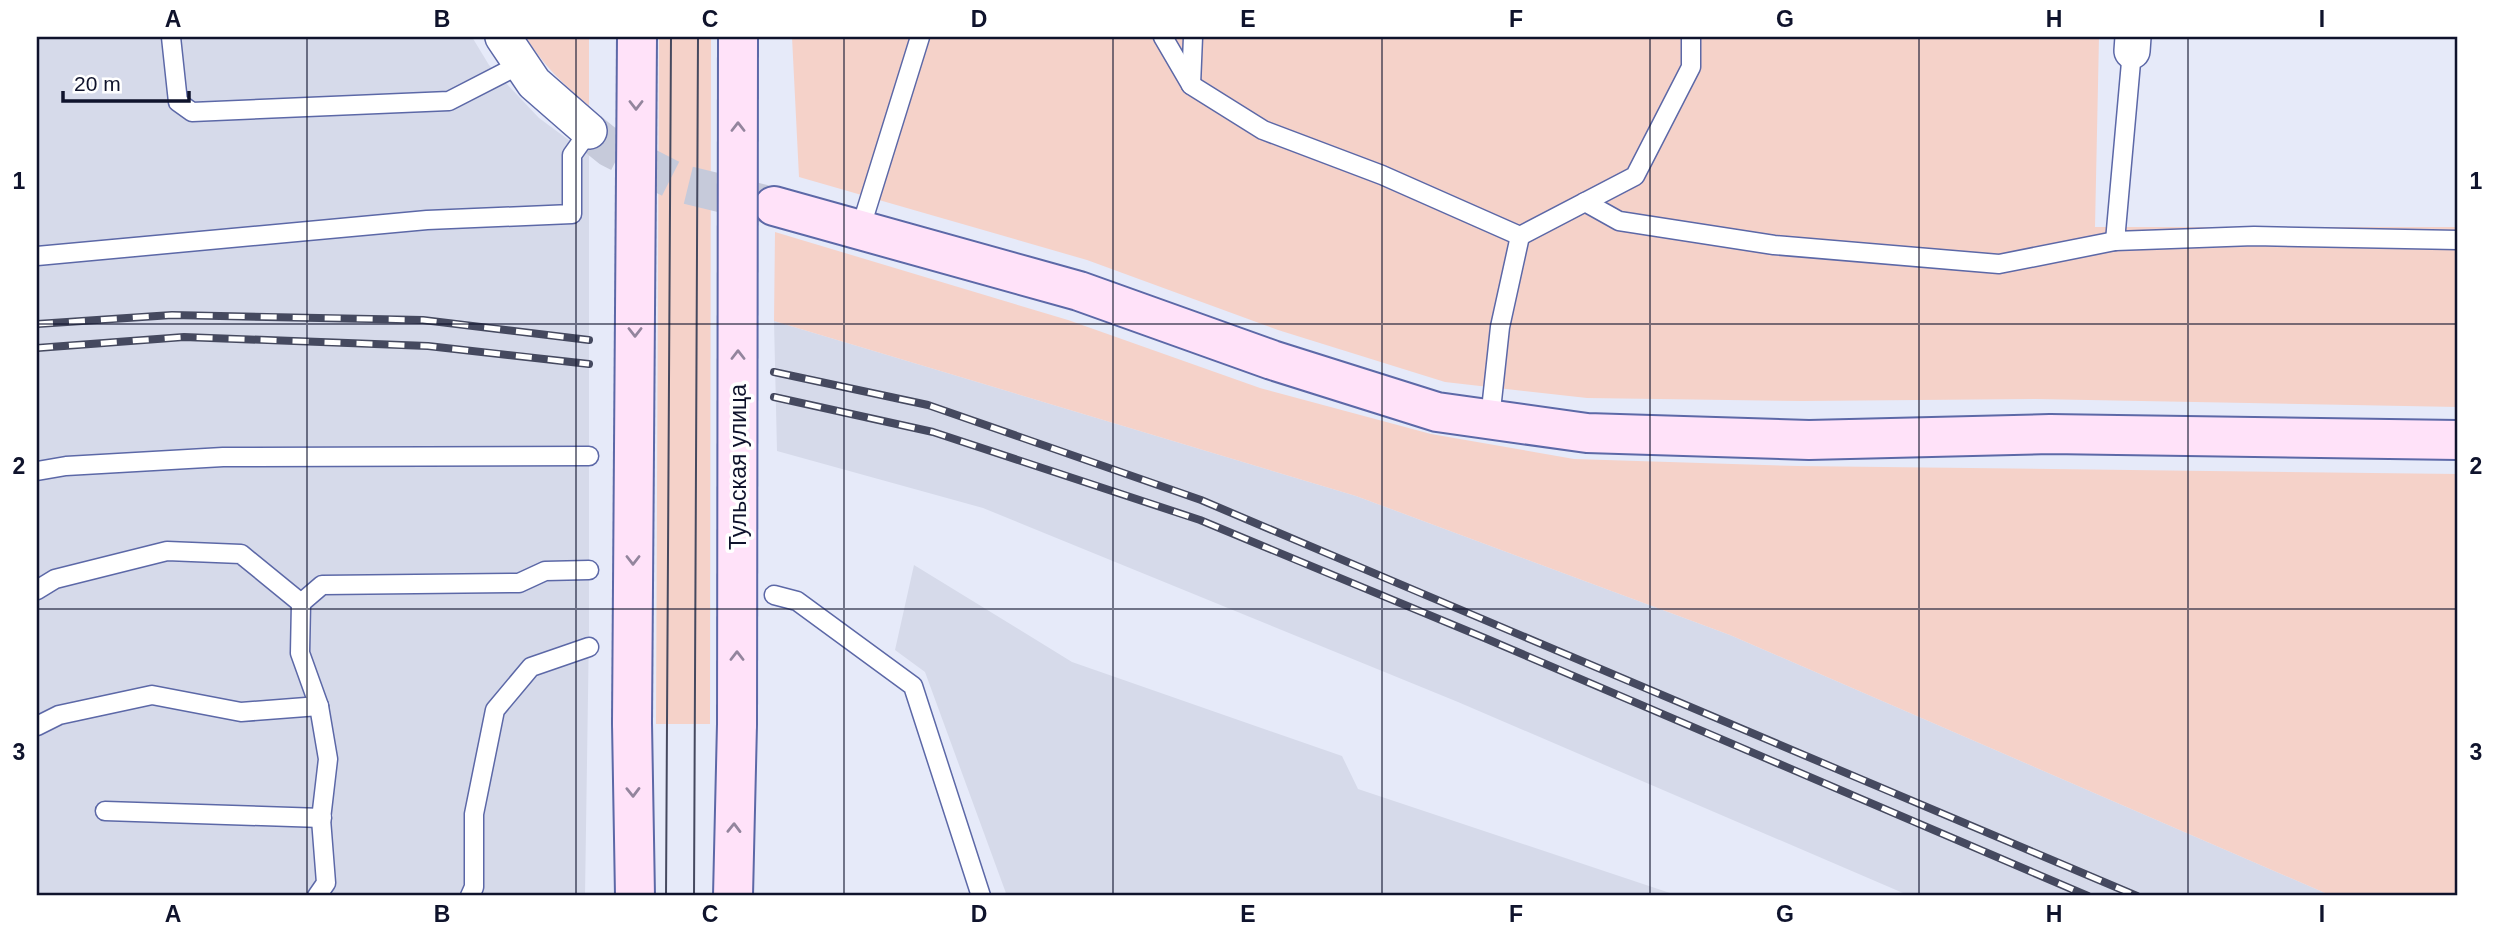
<svg xmlns="http://www.w3.org/2000/svg" width="2495" height="933" viewBox="0 0 2495 933" font-family="Helvetica,sans-serif">
	<style>
		.built { fill: #d6daea }
		.green { fill: #f5d2c9 }
		.lines { fill: none; stroke-linecap: round; stroke-linejoin: round }
		.secondary-tunnel { stroke: #c6cada; stroke-width: 38; stroke-dasharray: 38 19; stroke-linecap: butt }
		.lane-casing { stroke: #5c68a7; stroke-width: 21 }
		.street-casing { stroke: #5c68a7; stroke-width: 38 }
		.secondary-casing { stroke: #5c68a7; stroke-width: 42 }
		.lane { stroke: #fff; stroke-width: 18 }
		.street { stroke: #fff; stroke-width: 35 }
		.secondary { stroke: #ffe2f9; stroke-width: 38 }
		.tram { stroke: #45495f; stroke-width: 2 }
		.rail-casing { stroke: #45495f; stroke-width: 8 }
		.rail { stroke: #fff; stroke-width: 5; stroke-dasharray: 16; stroke-linecap: butt }
		.secondary-bridge-casing { stroke: #5c68a7; stroke-width: 42; stroke-linecap: butt }
		.secondary-bridge { stroke: #ffe2f9; stroke-width: 38 }
		.oneway { stroke: #93859d }
		.grid { fill: none; stroke: #0f132c; stroke-width: 2; stroke-opacity: 0.55 }
		.labels { text-anchor: middle; stroke-width: 7; stroke-linejoin: round; paint-order: stroke }
		.street-label { font-size: 23px; fill: #0f132c; stroke: #fff }
		.neatline { fill: none; stroke: #0f132c; stroke-width: 2.5 }
		.grid-label { font-size: 23px; text-anchor: middle; font-weight: bold; fill: #0f132c }
	</style>
	<rect width="100%" height="100%" fill="#e6eaf9"/>
	<g class="built">
		<path d="M37,37h435l17,28 50,53 50,37v474l-4,267h-548z"/>
		<path d="M774,321l582,175 374,139 602,261h-422l-452,-194 -475,-194 -206,-57z"/>
		<path d="M914,565l158,97 270,94 16,33 321,107h-672l-82,-224 -30,-22z"/>
	</g>
	<g class="green">
		<path d="M526,37h63v69c-24,-20 -47,-42 -63,-69z"/>
		<path d="M659,37h52l-1,687h-54z"/>
		<path d="M792,37h1307l-4,190h363v180l-423,-8 -233,2 -215,-3 -142,-16 -167,-52 -191,-70 -288,-83z"/>
		<path d="M775,232l293,88 192,68 171,46 143,25 223,7 661,8v422h-126l-602,-261 -374,-139 -582,-175z"/>
	</g>
	<g class="lines">
		<path class="secondary-tunnel" d="M589,131l21,17 69,35 90,22"/>
		<defs>
			<g id="lane">
				<path d="M171,37l7,65 14,10 257,-11 72,-37"/>
				<path d="M1163,37l28,48 72,45 119,45 138,61 115,-60 56,-109v-30"/>
				<path d="M2132,51l-17,190 139,-5 204,4"/>
				<path d="M1191,85l2,-48"/>
				<path d="M1585,202l34,19 155,24 225,19 116,-23"/>
				<path d="M860,230l60,-193"/>
				<path d="M37,256l390,-36 145,-6v-59l17,-24"/>
				<path d="M1490,419l10,-92 20,-91"/>
				<path d="M37,471l29,-5 157,-9 366,-1"/>
				<path d="M37,590l18,-11 112,-28 74,3 60,49"/>
				<path d="M774,595l23,6 116,85 68,210"/>
				<path d="M37,726l22,-11 93,-20 89,17 78,-6"/>
				<path d="M105,811l217,7"/>
				<path d="M317,896l9,-13 -5,-64 7,-60 -9,-53 -19,-53 1,-50 21,-18 197,-2 26,-12 44,-1"/>
				<path d="M470,896l4,-9v-73l21,-104 36,-43 58,-20"/>
			</g>
			<g id="street">
				<path d="M503,37l31,46 55,48"/>
				<path d="M2132,51l1,-14"/>
			</g>
			<g id="secondary">
				<path d="M774,206l305,85 193,69 165,52 150,21 222,7 241,-6 408,6"/>
				<path d="M632,723l3,173"/>
				<path d="M733,896l4,-172"/>
			</g>
		</defs>
		<use href="#lane" class="lane-casing"/>
		<use href="#street" class="street-casing"/>
		<use href="#secondary" class="secondary-casing"/>
		<use href="#lane" class="lane"/>
		<use href="#street" class="street"/>
		<use href="#secondary" class="secondary"/>
		<g class="tram">
			<path d="M666,896l5,-859"/>
			<path d="M694,896l4,-859"/>
		</g>
		<defs>
			<g id="rail">
				<path d="M37,324l135,-9 251,5 166,20"/>
				<path d="M37,348l147,-11 244,9 161,18"/>
				<path d="M774,372l154,33 273,95 936,396"/>
				<path d="M774,397l159,35 267,88 287,119 601,257"/>
			</g>
		</defs>
		<use href="#rail" class="rail-casing"/>
		<use href="#rail" class="rail"/>
		<defs>
			<g id="secondary-bridge">
				<path d="M632,723l5,-686"/>
				<path d="M737,724l1,-687"/>
			</g>
		</defs>
		<use href="#secondary-bridge" class="secondary-bridge-casing"/>
		<use href="#secondary-bridge" class="secondary-bridge"/>
	</g>
	<defs><path id="oneway-chevron" d="M-2-3.5L2.5 0L-2 3.5" fill="none" stroke-width="1.6" stroke-linecap="round" stroke-linejoin="round" transform="scale(1.75)"/></defs>
	<g class="oneway">
		<use href="#oneway-chevron" transform="translate(636 105) rotate(90)"/>
		<use href="#oneway-chevron" transform="translate(738 127) rotate(-90)"/>
		<use href="#oneway-chevron" transform="translate(635 332) rotate(90)"/>
		<use href="#oneway-chevron" transform="translate(738 355) rotate(-90)"/>
		<use href="#oneway-chevron" transform="translate(633 560) rotate(90)"/>
		<use href="#oneway-chevron" transform="translate(737 656) rotate(-90)"/>
		<use href="#oneway-chevron" transform="translate(633 792) rotate(89)"/>
		<use href="#oneway-chevron" transform="translate(734 828) rotate(-89)"/>
	</g>
	<path class="grid" d="M307,37v859M576,37v859M844,37v859M1113,37v859M1382,37v859M1650,37v859M1919,37v859M2188,37v859M37,324h2421M37,609h2421"/>
	<g class="labels">
		<g class="street-label">
			<text transform="translate(738 467) rotate(-90)" y="8">Тульская улица</text>
		</g>
	</g>
	<rect width="2495" height="933" fill="none" stroke="#ffffff" stroke-width="77"/>
	<path d="M63 91v10h126v-10" fill="none" stroke="#0f132c" stroke-width="3.5"/>
	<text x="74" y="91" font-size="21" fill="#0f132c" stroke="#ffffff" stroke-width="5" paint-order="stroke">20 m</text>
	<rect x="38" y="38" width="2418" height="856" class="neatline"/>
	<g class="grid-label">
		<text x="173" y="27">A</text>
		<text x="442" y="27">B</text>
		<text x="710" y="27">C</text>
		<text x="979" y="27">D</text>
		<text x="1248" y="27">E</text>
		<text x="1516" y="27">F</text>
		<text x="1785" y="27">G</text>
		<text x="2054" y="27">H</text>
		<text x="2322" y="27">I</text>
		<text x="19" y="189">1</text>
		<text x="2476" y="189">1</text>
		<text x="19" y="474">2</text>
		<text x="2476" y="474">2</text>
		<text x="19" y="760">3</text>
		<text x="2476" y="760">3</text>
		<text x="173" y="922">A</text>
		<text x="442" y="922">B</text>
		<text x="710" y="922">C</text>
		<text x="979" y="922">D</text>
		<text x="1248" y="922">E</text>
		<text x="1516" y="922">F</text>
		<text x="1785" y="922">G</text>
		<text x="2054" y="922">H</text>
		<text x="2322" y="922">I</text>
	</g>
</svg>
